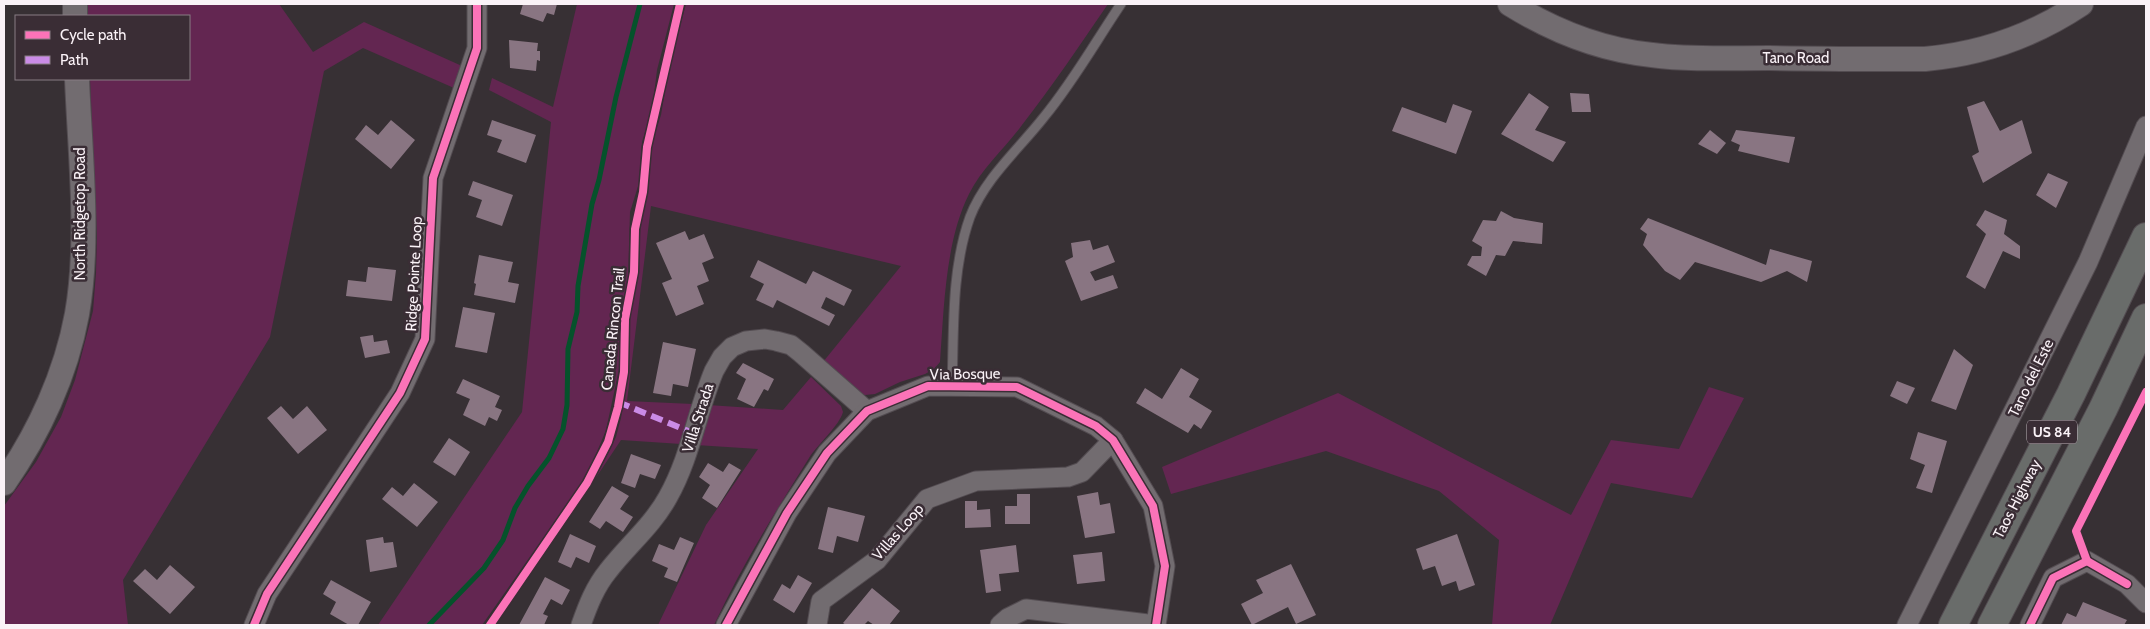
<svg xmlns="http://www.w3.org/2000/svg" width="2150" height="629" viewBox="0 0 2150 629" font-family="Cabin,sans-serif">
	<style>
		.green { fill: #632651 }
		.lines { fill: none; stroke-linecap: round; stroke-linejoin: round }
		.stream { stroke: #05522b; stroke-width: 5 }
		.building { fill: #897582 }
		.service-casing { stroke: #534c51; stroke-width: 11 }
		.minor-casing { stroke: #534c51; stroke-width: 21 }
		.tertiary-casing { stroke: #534c51; stroke-width: 26 }
		.motorway-casing { stroke: #534c51; stroke-width: 30 }
		.service { stroke: #726c70; stroke-width: 9 }
		.minor { stroke: #726c70; stroke-width: 19 }
		.tertiary { stroke: #726c70; stroke-width: 24 }
		.motorway { stroke: #696c6a; stroke-width: 28 }
		.quiet { stroke: #ca8be6; stroke-width: 6; stroke-dasharray: 12 6; stroke-linecap: butt }
		.cycleway-casing { stroke: #3a2d35; stroke-width: 11 }
		.cycleway { stroke: #fb73b8; stroke-width: 8 }
		.labels { text-anchor: middle; stroke-width: 5; stroke-linejoin: round; paint-order: stroke }
		.shield { fill: #3a2d35; stroke: #c0b7bd; stroke-width: 1 }
		.shield-label { font-size: 14px; font-weight: bold; fill: #faf2f7 }
		.street-label { font-size: 15px; fill: #faf2f7; stroke: #3a2d35 }
	</style>
	<rect width="100%" height="100%" fill="#373034"/>
	<g class="green">
		<path d="M87,4h192l34,48 51,-30 98,44 -8,22 -91,-40 -39,23 -54,266 -147,243 5,45h-124v-119l32,-44 25,-45 14,-37 18,-69 3,-38 1,-38 -7,-156h99v-63h-102z"/>
		<path d="M577,4h97l-17,66 -5,40 -10,32 -3,41 -9,29 -2,66 -8,40 -1,51 -13,61 -14,34 -13,23 -97,138h-104l144,-213 29,-290 -62,-32 3,-12 61,29z"/>
		<path d="M686,4h422c-28,41 -55,81 -86,121 -17,23 -40,43 -53,69 -24,48 -25,115 -29,168l-6,7 -9,5 -25,8 -25,12 -10,1 -10,-2 -32,-31 78,-96 -250,-60 -24,195 66,3 -12,40 -60,-4 -26,39 21,-42 5,-19 6,-45 1,-39 11,-77 2,-43 7,-22 3,-46 10,-31 8,-48z"/>
		<path d="M811,377l30,29 2,6c-4,14 -25,32 -34,46 -34,54 -68,109 -95,167h-56l48,-100 52,-76 -62,-4 12,-40 75,5z"/>
		<path d="M1709,387l35,11 -52,100 -81,-15 -61,142h-58l7,-85 -60,-49 -113,-40 -155,43 -9,-27 176,-74 233,122 40,-75 68,9z"/>
	</g>
	<g class="lines">
		<path class="stream" d="M429,625l55,-57 19,-28 12,-32 13,-22 21,-28 14,-29 4,-24 1,-56 9,-37 1,-26 14,-82 7,-24 17,-83 24,-93"/>
	</g>
	<g class="building">
		<path d="M523,4h34l-3,11 -7,-2 -4,9 -23,-8z"/>
		<path d="M509,40l29,3 -1,8h3v10l-3,-1 -1,11 -26,-3z"/>
		<path d="M1529,93l20,14 -14,23 31,12 -13,20 -52,-28z"/>
		<path d="M1570,93l19,1 2,18h-19z"/>
		<path d="M1984,101l16,30 22,-11 10,33 -49,30 -11,-27 7,-4 -12,-45z"/>
		<path d="M1453,104l19,7 -16,43 -64,-23 10,-24 44,16z"/>
		<path d="M391,120l24,20 -24,29 -36,-30 11,-14 12,10z"/>
		<path d="M492,120l44,15 -10,28 -29,-11 5,-12 -15,-5z"/>
		<path d="M1710,130l16,13 -9,11 -19,-10z"/>
		<path d="M1736,130l59,7 -6,26 -51,-12 2,-6 -9,-4z"/>
		<path d="M2048,173l20,9 -12,26 -20,-13z"/>
		<path d="M473,181l40,14 -11,31 -26,-9 6,-17 -14,-5z"/>
		<path d="M1985,210l22,10 -3,14 16,12v13l-17,-8 -18,38 -19,-12 20,-43 -10,-9z"/>
		<path d="M1501,211l13,7 29,5 -1,21 -29,-3 -8,15 -9,-1 -10,21 -19,-11 5,-9h9l1,-9 -10,-6 11,-21 13,1z"/>
		<path d="M1648,218l118,47 4,-16 42,12 -5,21 -20,-11 -26,11 -66,-20 -15,18 -15,-9 -22,-26 4,-11 -7,-5z"/>
		<path d="M685,231l4,9 15,-6 10,24 -12,5 7,18 -12,5 7,18 -28,12 -14,-33 10,-4 -16,-36z"/>
		<path d="M1090,240l3,10 15,-5 7,17 -25,10 5,9 18,-6 5,13 -37,13 -16,-40 8,-4 -2,-14z"/>
		<path d="M479,255l34,7 -5,20 11,2 -4,19 -41,-8 2,-11 -2,-1z"/>
		<path d="M758,260l48,24 7,-13 39,19 -8,16 -18,-9 -5,11 14,7 -6,11 -52,-26 -4,8 -17,-8 8,-16 -14,-7z"/>
		<path d="M368,267l28,3 -4,31 -46,-5 2,-16 18,2z"/>
		<path d="M463,307l32,6 -8,40 -32,-6z"/>
		<path d="M373,335l1,7 13,-2 3,13 -25,5 -5,-21z"/>
		<path d="M663,342l33,7 -8,38 -15,-3 -2,12 -18,-3z"/>
		<path d="M1954,349l19,16 -17,45 -25,-9z"/>
		<path d="M743,363l31,16 -6,12 -4,-2 -10,18 -17,-8 9,-20 -10,-6z"/>
		<path d="M1181,368l18,11 -10,18 23,14 -11,18 -7,-5 -6,9 -52,-30 9,-15 17,11z"/>
		<path d="M463,379l37,17 -5,11 7,3 -5,11 -8,-4 -4,9 -22,-11 7,-16 -14,-6z"/>
		<path d="M1897,381l18,7 -8,16 -17,-8z"/>
		<path d="M281,406l12,13 14,-13 20,24 -29,24 -31,-36z"/>
		<path d="M1918,432l29,9 -15,52 -16,-5 9,-23 -15,-6z"/>
		<path d="M449,438l21,14 -15,24 -22,-14z"/>
		<path d="M631,454l30,11 -6,14 -15,-5 -5,14 -14,-5z"/>
		<path d="M708,463l15,9 6,-9 12,7 -24,38 -15,-10 8,-13 -11,-8z"/>
		<path d="M414,483l24,19 -21,25 -35,-28 10,-12 11,9z"/>
		<path d="M612,486l17,10 -9,13 13,8 -10,15 -17,-11 -6,8 -11,-7z"/>
		<path d="M1098,492l2,13 10,-2 5,30 -30,5 -8,-42z"/>
		<path d="M1017,494h13v30h-25v-18h12z"/>
		<path d="M965,501h12v9l13,-1 1,18 -26,1z"/>
		<path d="M828,507l37,9 -7,26 -21,-6 -4,17 -15,-4z"/>
		<path d="M570,534l26,12 -7,17 -13,-6 -5,11 -13,-6z"/>
		<path d="M1457,534l18,51 -16,6 -3,-10 -14,5 -7,-20 -12,4 -7,-21z"/>
		<path d="M383,537l1,6 9,-1 4,25 -27,5 -4,-32z"/>
		<path d="M680,537l14,6 -17,39 -13,-5 4,-9 -16,-7 7,-17 15,6z"/>
		<path d="M1016,545l3,27 -20,2 2,17 -15,2 -6,-43z"/>
		<path d="M1102,552l3,29 -28,3 -4,-29z"/>
		<path d="M1291,564l25,51 -20,9 -8,-17 -36,18 -11,-21 22,-11 -7,-13z"/>
		<path d="M170,565l25,22 -25,27 -37,-33 12,-12 12,11z"/>
		<path d="M798,575l14,8 -18,30 -21,-13 9,-16 8,5z"/>
		<path d="M545,577l25,13 -8,15 -11,-6 -8,15 5,2 -4,9h-25z"/>
		<path d="M331,580l40,22 -13,23h-9l-19,-11 6,-12 -13,-8z"/>
		<path d="M872,588l28,23 -11,14h-15l-6,-4 -4,4h-18l-3,-2z"/>
		<path d="M2083,602l44,18 -3,5h-63l6,-12 9,4z"/>
	</g>
	<g class="lines">
		<defs>
			<path id="service" d="M952,386c2,-55 -1,-116 18,-169 15,-39 49,-68 74,-100 29,-35 52,-76 77,-113"/>
			<g id="minor">
				<path d="M254,625l13,-31 133,-201 25,-54 8,-161 44,-130v-44"/>
				<path d="M581,625c7,-20 14,-38 27,-54 20,-26 44,-45 60,-74 22,-39 29,-85 46,-126l8,-14 10,-10 14,-6 19,-2 11,2 15,4 10,8 66,58"/>
				<path d="M726,625l61,-112 40,-60 40,-42 61,-25 89,1 79,39 17,14 40,66 12,60 -9,59"/>
				<path d="M817,625l4,-24 56,-41 50,-61 49,-18 92,-4 14,-5 31,-32"/>
				<path d="M1000,625l8,-7 18,-9 130,16"/>
				<path d="M1907,625l181,-363 58,-136"/>
				<path d="M2030,625l23,-47 34,-17 40,23 19,19"/>
			</g>
			<g id="tertiary">
				<path d="M75,4v12"/>
				<path d="M1510,4c42,26 92,46 142,51 38,5 78,3 117,3 52,1 104,1 156,1 57,-5 108,-23 156,-55"/>
				<path d="M4,483c35,-50 62,-109 73,-169 13,-74 3,-160 0,-235"/>
			</g>
			<g id="motorway">
				<path d="M1953,625l118,-231 75,-157"/>
				<path d="M1992,625l111,-216 43,-91"/>
			</g>
		</defs>
		<use href="#service" class="service-casing"/>
		<use href="#minor" class="minor-casing"/>
		<use href="#tertiary" class="tertiary-casing"/>
		<use href="#motorway" class="motorway-casing"/>
		<use href="#service" class="service"/>
		<use href="#minor" class="minor"/>
		<use href="#tertiary" class="tertiary"/>
		<use href="#motorway" class="motorway"/>
		<path class="quiet" d="M618,402l75,31"/>
		<defs>
			<g id="cycleway">
				<path d="M2087,561l-11,-30 70,-139"/>
				<path d="M254,625l13,-31 133,-201 25,-54 8,-161 44,-130v-44"/>
				<path d="M490,625l97,-142 21,-41 10,-35 6,-35 1,-53 9,-47 1,-43 8,-37 4,-45 33,-143"/>
				<path d="M726,625l61,-112 40,-60 40,-42 61,-25 89,1 79,39 17,14 40,66 12,60 -9,59"/>
				<path d="M2030,625l23,-47 34,-17 40,23"/>
			</g>
		</defs>
		<use href="#cycleway" class="cycleway-casing"/>
		<use href="#cycleway" class="cycleway"/>
	</g>
	<g class="labels">
		<rect class="shield" x="2027" y="420.5" width="50" height="23" rx="4"/>
		<g class="shield-label">
			<text x="2052" y="437">US 84</text>
		</g>
		<g class="street-label">
			<text x="1796" y="63">Tano Road</text>
			<text transform="translate(80 214) rotate(-90)" y="5">North Ridgetop Road</text>
			<text transform="translate(414 274) rotate(-87)" y="5">Ridge Pointe Loop</text>
			<text transform="translate(613 329) rotate(-84)" y="5">Canada Rincon Trail</text>
			<text transform="translate(965 374) rotate(-1)" y="5">Via Bosque</text>
			<text transform="translate(2031 378) rotate(-64)" y="5">Tano del Este</text>
			<text transform="translate(698 418) rotate(-72)" y="5">Villa Strada</text>
			<text transform="translate(2017 499) rotate(-63)" y="5">Taos Highway</text>
			<text transform="translate(898 532) rotate(-49)" y="5">Villas Loop</text>
		</g>
	</g>
	<rect width="2150" height="629" fill="none" stroke="#faf2f7" stroke-width="10"/>
	<rect x="15" y="15" width="175" height="65" fill="#3a2d35" stroke="#877c83"/>
	<rect x="25" y="31" width="25" height="8" fill="#fb73b8" stroke="#877c83"/>
	<text x="60" y="40" font-size="15" fill="#faf2f7">Cycle path</text>
	<rect x="25" y="56" width="25" height="8" fill="#ca8be6" stroke="#877c83"/>
	<text x="60" y="65" font-size="15" fill="#faf2f7">Path</text>
</svg>
